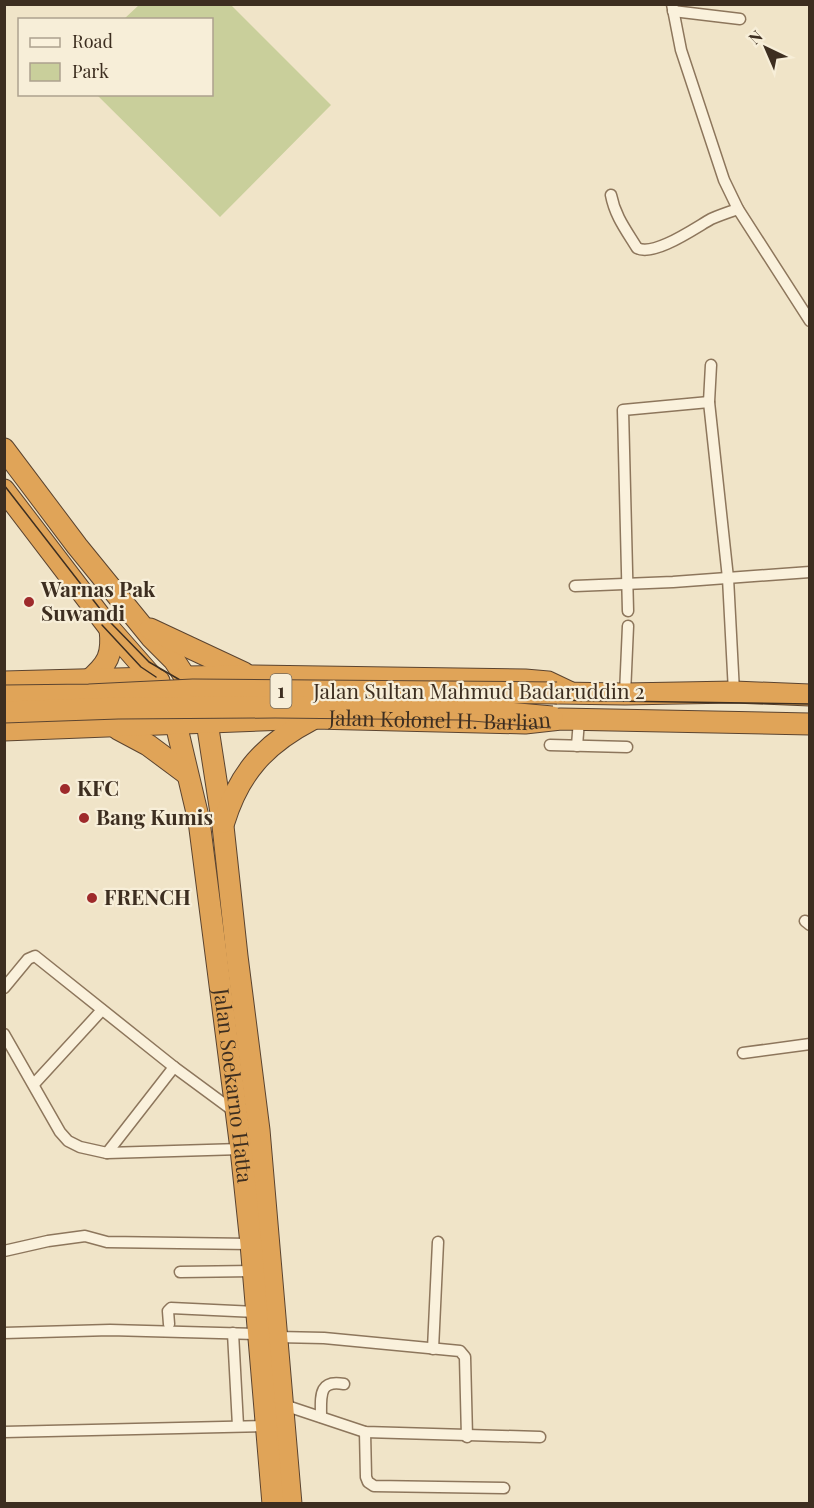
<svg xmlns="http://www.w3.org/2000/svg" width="814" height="1508" viewBox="0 0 814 1508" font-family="'Playfair Display',serif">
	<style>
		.green { fill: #c9cf9b }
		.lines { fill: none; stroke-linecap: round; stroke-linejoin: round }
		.street-casing { stroke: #8d765c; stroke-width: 13 }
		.highway-casing { stroke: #5b4430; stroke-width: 23 }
		.street { stroke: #faf1dc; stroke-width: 10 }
		.highway { stroke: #e0a458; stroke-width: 21 }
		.tram { stroke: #3d2e20; stroke-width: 1.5 }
		.highway-bridge-casing { stroke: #5b4430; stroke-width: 23; stroke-linecap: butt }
		.highway-bridge { stroke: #e0a458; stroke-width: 21 }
		.poi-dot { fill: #9e2a2b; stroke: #f7eed8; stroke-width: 2 }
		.labels { text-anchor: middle; stroke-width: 4.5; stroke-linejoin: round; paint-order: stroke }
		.shield { fill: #f7eed8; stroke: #756857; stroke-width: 1.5 }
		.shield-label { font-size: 20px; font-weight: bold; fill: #3d2e20 }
		.poi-label { font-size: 21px; font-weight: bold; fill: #3d2e20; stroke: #f7eed8; text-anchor: start }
		.street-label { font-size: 21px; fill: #3d2e20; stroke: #f7eed8 }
	</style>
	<rect width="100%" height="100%" fill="#f0e4c8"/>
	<path class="green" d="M230,4l101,101 -111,112 -123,-122 115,-1v-74l-88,-1 15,-14z"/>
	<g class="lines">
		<defs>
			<g id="street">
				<path d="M672,4l9,46 43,130 14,29 72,112"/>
				<path d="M673,11l67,8"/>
				<path d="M611,195c4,21 15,35 26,53 17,9 58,-20 74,-29 9,-4 18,-7 27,-10"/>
				<path d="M711,365l-2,37 19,176 6,114"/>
				<path d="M575,586l98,-4 137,-10"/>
				<path d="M628,611l-5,-201 86,-8"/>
				<path d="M625,694l3,-68"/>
				<path d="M550,745l77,2"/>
				<path d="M577,746l2,-26"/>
				<path d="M805,921l5,4"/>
				<path d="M4,988l24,-29 7,-3 139,111 61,45"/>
				<path d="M4,1034l56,98 8,9 12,6 27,6 134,-4"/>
				<path d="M743,1053l67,-9"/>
				<path d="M34,1084l68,-74"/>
				<path d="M107,1153l67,-86"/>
				<path d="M4,1251l44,-10 37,-5 22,6 144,2"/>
				<path d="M180,1272l74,-1"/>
				<path d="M169,1324l-1,-13 3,-3 86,4"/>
				<path d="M4,1333l106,-3 149,4"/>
				<path d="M233,1333l5,93"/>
				<path d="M277,1337l47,1 136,13 5,6 2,80"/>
				<path d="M433,1349l5,-107"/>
				<path d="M284,1405l81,27 175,5"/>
				<path d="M321,1417c0,-20 -3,-38 23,-33"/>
				<path d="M4,1432l263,-6"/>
				<path d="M365,1432l1,45 2,5 6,4 130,2"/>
			</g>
			<g id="highway">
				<path d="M4,449l73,97 74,91 23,23 11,17 22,45 16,104 14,130 22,174 32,374"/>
				<path id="s1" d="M4,490l106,139 43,49 23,46 23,97 42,328 10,95 22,260"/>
				<path d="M150,629l94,44"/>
				<path d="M185,677l64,-1 276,4 23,2 21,10"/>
				<path d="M88,681c20,-17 25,-26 22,-52"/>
				<path d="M4,682l149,-4 6,3"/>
				<path d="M557,693l68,1 109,-2 76,3"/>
				<path d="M118,729l30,16 39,29"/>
				<path id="s2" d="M4,730l310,-12 211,5 36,-4 249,5"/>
				<path d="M224,822c15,-49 41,-78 87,-102"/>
			</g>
		</defs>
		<use href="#street" class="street-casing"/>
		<use href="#highway" class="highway-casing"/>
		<use href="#street" class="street"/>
		<use href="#highway" class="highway"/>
		<g class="tram">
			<path d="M4,485l107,138 38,39 31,18 40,15 590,9"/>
			<path d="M102,625l39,42 15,10"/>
		</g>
		<defs>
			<g id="highway-bridge">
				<path d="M4,696l85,-1 104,-5 364,3"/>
				<path d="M4,712l114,-4 157,-1 187,2 90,8"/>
			</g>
		</defs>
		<use href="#highway-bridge" class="highway-bridge-casing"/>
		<use href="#highway-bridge" class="highway-bridge"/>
	</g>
	<g class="poi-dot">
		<circle cx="29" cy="602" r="6"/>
		<circle cx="65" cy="789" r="6"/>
		<circle cx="84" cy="818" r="6"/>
		<circle cx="92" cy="898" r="6"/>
	</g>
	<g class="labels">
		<rect class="shield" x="270.5" y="674" width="21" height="34" rx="4.5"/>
		<g class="shield-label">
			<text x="281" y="698">1</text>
		</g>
		<g class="poi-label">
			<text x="41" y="597">Warnas Pak<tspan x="41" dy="24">Suwandi</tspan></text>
			<text x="77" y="796">KFC</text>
			<text x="96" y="825">Bang Kumis</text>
			<text x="104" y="905">FRENCH</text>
		</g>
		<g class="street-label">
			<text x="479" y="699">Jalan Sultan Mahmud Badaruddin 2</text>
			<text dy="7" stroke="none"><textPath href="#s2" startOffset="436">Jalan Kolonel H. Barlian</textPath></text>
			<text dy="7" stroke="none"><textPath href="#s1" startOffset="658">Jalan Soekarno Hatta</textPath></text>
		</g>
	</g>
	<rect width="814" height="1508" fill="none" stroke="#3d2e20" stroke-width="12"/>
	<rect x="18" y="18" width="195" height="78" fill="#f7eed8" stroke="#ada18e" stroke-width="1.5"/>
	<rect x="30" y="38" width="30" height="9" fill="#faf1dc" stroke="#ada18e" stroke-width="1.5"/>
	<text x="72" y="48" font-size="18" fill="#3d2e20">Road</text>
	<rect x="30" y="63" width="30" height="18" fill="#c9cf9b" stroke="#ada18e" stroke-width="1.5"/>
	<text x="72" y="78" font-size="18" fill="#3d2e20">Park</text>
	<g transform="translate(766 48) rotate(316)" stroke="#f7eed8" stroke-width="4.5" paint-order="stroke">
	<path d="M0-4.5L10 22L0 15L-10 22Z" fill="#3d2e20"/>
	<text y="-9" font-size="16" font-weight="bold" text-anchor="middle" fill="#3d2e20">N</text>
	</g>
</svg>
